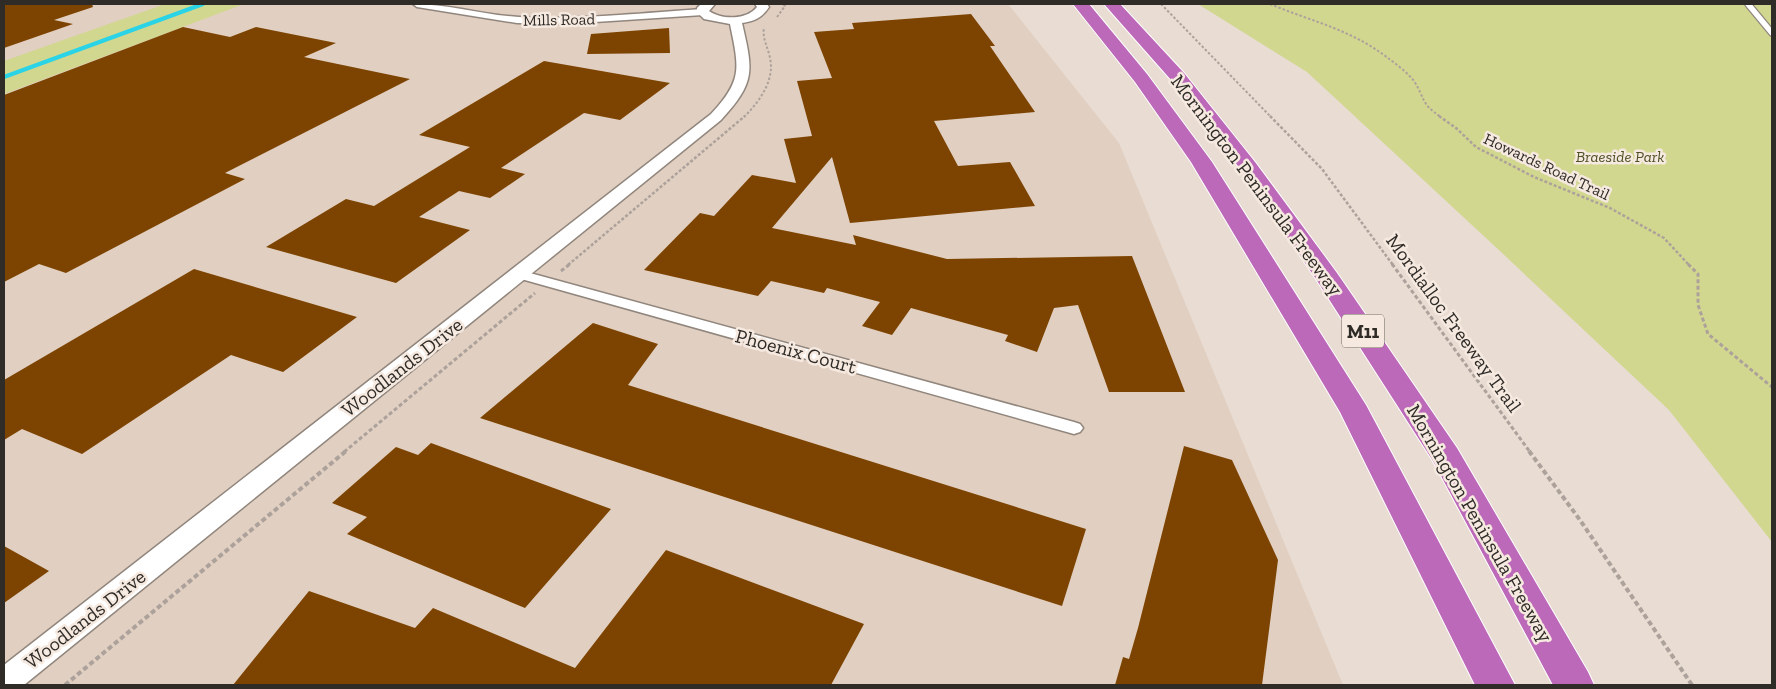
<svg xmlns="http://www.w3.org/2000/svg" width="1776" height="689" viewBox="0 0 1776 689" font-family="'Zilla Slab',serif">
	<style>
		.built { fill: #e1cfc1 }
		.green { fill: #d2d78f }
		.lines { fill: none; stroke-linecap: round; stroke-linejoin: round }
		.stream { stroke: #2ad3e6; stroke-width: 4 }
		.building { fill: #7d4401 }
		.service-casing { stroke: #91867d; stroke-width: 8 }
		.minor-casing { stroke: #91867d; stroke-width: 3 }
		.tertiary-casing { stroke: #91867d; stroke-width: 3 }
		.motorway-casing { stroke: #fff; stroke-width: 2 }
		.path-far3 { stroke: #aca29b; stroke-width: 2; stroke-dasharray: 2.5 2; stroke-linecap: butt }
		.path-far2 { stroke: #aca29b; stroke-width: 2.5; stroke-dasharray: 3 2; stroke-linecap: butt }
		.path-far1 { stroke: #aca29b; stroke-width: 3; stroke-dasharray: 4 2.5; stroke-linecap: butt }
		.path { stroke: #aca29b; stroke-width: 4; stroke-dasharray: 5 3; stroke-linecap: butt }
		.service { stroke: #fff; stroke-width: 5.5 }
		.minor { fill: #fff; fill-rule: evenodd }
		.tertiary { fill: #fff; fill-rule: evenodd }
		.motorway { fill: #bd69b9; fill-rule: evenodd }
		.labels { text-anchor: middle; stroke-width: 5; stroke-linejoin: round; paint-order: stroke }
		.far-street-label { font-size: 16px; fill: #2f2b27; stroke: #f5e9e0 }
		.far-park-label { font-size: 16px; font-style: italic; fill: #4e5025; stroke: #f5e9e0 }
		.shield { fill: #f5e9e0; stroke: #6a645e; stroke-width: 1 }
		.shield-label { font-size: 19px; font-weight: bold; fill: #2f2b27 }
		.street-label { font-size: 20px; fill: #2f2b27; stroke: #f5e9e0 }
	</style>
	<rect width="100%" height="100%" fill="#e8dcd3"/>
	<path class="built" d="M4,4h1004l111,139 224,542h-1339z"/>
	<g class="green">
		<path d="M165,4h79l-240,90v-33z"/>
		<path d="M1198,4h574v538l-103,-132 -168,-158 -194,-180z"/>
	</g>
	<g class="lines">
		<path class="stream" d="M4,77l199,-73"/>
	</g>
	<g class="building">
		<path d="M4,4h88l1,3 -39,13 19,4 -69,24z"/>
		<path d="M971,14l24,32h-5l45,66 -101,9 24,45 52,-4 25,44 -185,17 -18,-66 -60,71 84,17 -3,-10 94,24 185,-3 53,136h-76l-31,-87 -24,3 -17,44 -32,-11 3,-6 -97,-27 -19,27 -30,-9 18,-24 -53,-14 -3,5 -53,-12 -13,15 -114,-26 56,-57 14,3 38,-41 44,8 -12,-44 28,-3 -15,-55 35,-3 -18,-46 40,-3 -2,-6z"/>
		<path d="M183,27l47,10 26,-10 80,16 -32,14 106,22 -185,94 20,6 -179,94 -27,-9 -35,18v-187z"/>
		<path d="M669,28l1,25 -83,1 4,-20z"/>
		<path d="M544,61l126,22 -50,37 -36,-7 -83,55 24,6 -35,24 -31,-7 -40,26 51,13 -74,53 -130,-36 80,-48 28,7 96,-59 -51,-12z"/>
		<path d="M194,269l163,48 -74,55 -52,-17 -149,99 -60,-25 -18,11v-60z"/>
		<path d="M593,323l65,21 -30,41 458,144 -24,77 -582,-188z"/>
		<path d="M431,443l180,66 -86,99 -178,-74 20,-17 -35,-14 64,-56 22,8z"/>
		<path d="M1184,446l48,14 46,100 -16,125h-147l8,-28 6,2 9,-31z"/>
		<path d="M4,546l45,25 -45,32z"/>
		<path d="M666,550l198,74 -33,61h-598l76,-94 106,37 18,-20 142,60z"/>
	</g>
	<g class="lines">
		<defs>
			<path id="service" d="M1748,4l24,29"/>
			<g id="minor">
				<path d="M413,4c36,0 70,11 106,13 61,3 123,-4 184,-8l5,3 -5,3 -139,9 -47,-1 -100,-16z"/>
				<path d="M519,270l555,152 6,2 3,4 -3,4 -6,2 -560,-157 -2,-3 2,-3z"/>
			</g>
			<path id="tertiary" d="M701,4h14l-6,7c13,9 38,9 48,-4l-2,-3h12l2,3c-7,11 -15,14 -27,16 11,48 14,59 -21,97l-697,565h-20v-20l707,-551c32,-34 28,-46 19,-90l-26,-5 -7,-7v-4z"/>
			<g id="motorway">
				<path d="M1073,4h16l58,70 65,88 154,243 149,280h-40l-135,-273 -149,-250 -56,-80z"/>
				<path d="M1104,4h16l64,69 71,89 82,111 120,175 131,224 6,13h-41l-120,-224 -117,-182 -75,-109 -69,-89z"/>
			</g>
		</defs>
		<use href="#service" class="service-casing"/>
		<use href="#minor" class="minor-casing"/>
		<use href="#tertiary" class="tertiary-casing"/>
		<use href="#motorway" class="motorway-casing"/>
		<g class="path-far3">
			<path d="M1161,4l110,113"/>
			<path d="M1270,4c43,18 80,25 118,54 8,6 20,15 26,23 12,19 6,22 27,36"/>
			<path d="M777,17l8,-11 -2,-2"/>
			<path d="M744,117c15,-15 31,-36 26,-59 -2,-11 -8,-19 -6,-31"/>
		</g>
		<g class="path-far2">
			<path d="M1270,116l52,53 71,96"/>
			<path d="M1439,116l17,12 20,19 58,30 76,31 54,30 25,27"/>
			<path d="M568,265l177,-149"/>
		</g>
		<g class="path-far1">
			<path d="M1392,264l138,188"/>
			<path d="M1688,264l10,10v31l10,29 64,53"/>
			<path d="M561,271l9,-7"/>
			<path d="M344,452l191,-159"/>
		</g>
		<g class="path">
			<path d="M1529,451l51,69 112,165"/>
			<path d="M65,685l281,-234"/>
		</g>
		<use href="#service" class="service"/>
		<use href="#minor" class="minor"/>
		<use href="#tertiary" class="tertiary"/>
		<use href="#motorway" class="motorway"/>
	</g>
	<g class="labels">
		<g class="far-street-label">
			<text transform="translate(559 19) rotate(-1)" y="6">Mills Road</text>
			<text transform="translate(1547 166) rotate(25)" y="6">Howards Road Trail</text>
		</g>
		<g class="far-park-label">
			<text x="1620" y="162">Braeside Park</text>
		</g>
		<rect class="shield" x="1342" y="314.5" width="42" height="33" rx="4"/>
		<g class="shield-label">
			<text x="1363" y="338">M11</text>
		</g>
		<g class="street-label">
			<text transform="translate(1257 185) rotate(53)" y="7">Mornington Peninsula Freeway</text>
			<text transform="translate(1454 323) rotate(54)" y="7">Mordialloc Freeway Trail</text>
			<text transform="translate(796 351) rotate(15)" y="7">Phoenix Court</text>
			<text transform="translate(402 367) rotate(-38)" y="7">Woodlands Drive</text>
			<text transform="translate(1480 523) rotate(60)" y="7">Mornington Peninsula Freeway</text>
			<text transform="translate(85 619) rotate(-38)" y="7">Woodlands Drive</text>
		</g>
	</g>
	<rect width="1776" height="689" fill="none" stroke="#2f2b27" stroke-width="10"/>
</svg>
